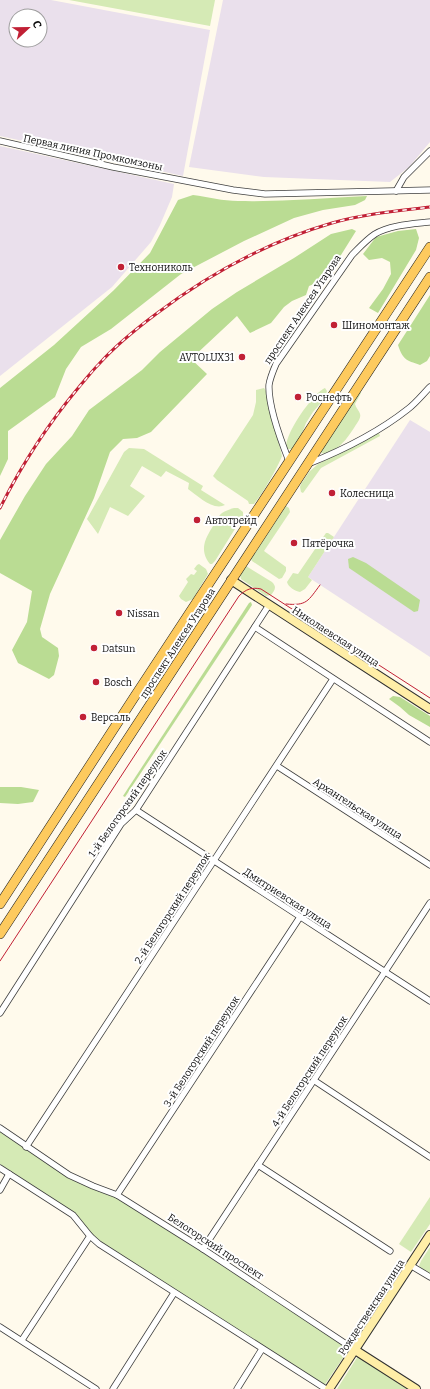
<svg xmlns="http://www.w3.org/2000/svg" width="430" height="1389" viewBox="0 0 430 1389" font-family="Bitter,serif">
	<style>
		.industrial { fill: #eae0ec; fill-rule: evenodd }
		.green { fill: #d5eab5 }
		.forest { fill: #badc93 }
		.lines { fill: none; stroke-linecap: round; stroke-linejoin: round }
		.street-casing { stroke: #404040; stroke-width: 7 }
		.secondary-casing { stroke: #2f2f2f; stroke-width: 10 }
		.primary-casing { stroke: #1e1e1e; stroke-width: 10 }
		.street { stroke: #fff; stroke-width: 5.5 }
		.secondary { stroke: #ffeea7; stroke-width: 8 }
		.primary { stroke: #fdca5e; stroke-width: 9 }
		.tram { stroke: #c12035; stroke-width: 1 }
		.rail-casing { stroke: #c12035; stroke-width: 3 }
		.rail { stroke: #fff; stroke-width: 1.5; stroke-dasharray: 4.5; stroke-linecap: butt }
		.poi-dot { fill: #c12035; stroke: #fff; stroke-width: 1.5 }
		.labels { text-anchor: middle; stroke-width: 4; stroke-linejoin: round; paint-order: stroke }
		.street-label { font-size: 10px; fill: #0d0d0d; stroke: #fff }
		.poi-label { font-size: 10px; fill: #0d0d0d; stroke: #fff; text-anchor: start }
	</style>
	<rect width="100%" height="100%" fill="#fffaec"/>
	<g class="industrial">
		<path d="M0,0h51l159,30 -27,146 -183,-40zM16,16h24v24h-24z"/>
		<path d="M223,0h207v142l-21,25 -19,15 -126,-5 -75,-10z"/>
		<path d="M0,146l174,38 -2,13 -12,28 -9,17 -39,45 -112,89z"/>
		<path d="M410,420l20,12v225l-122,-80z"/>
	</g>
	<g class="green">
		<path d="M69,0h146l-5,26z"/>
		<path d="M264,388l2,3 16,65c-5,13 -19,37 -28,48h-5l-1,-3 -31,-21 -4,-4 40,-61 3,-13v-12z"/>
		<path d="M325,388l2,3 -2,7 -12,14 -7,11 -5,13 -6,8 -3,5h-5c-5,-12 27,-57 38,-61z"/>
		<path d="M359,391l2,2 -6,11c2,7 8,9 4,16 -9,14 -17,29 -34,34l-6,-2z"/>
		<path d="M377,433h2l1,3 -59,32 -18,25 -2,-1 -1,-5 1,-3 8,-12 9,-8z"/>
		<path d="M129,448l15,1 59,37 -2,4 24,15c-12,6 -27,-9 -37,-16l1,-6 -23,-12 -5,6 -19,-11 -12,20 15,10 -17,20 -18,-9 -12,27 -11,-15 37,-67z"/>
		<path d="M286,506l3,2 1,4 -26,39 22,16v4l-4,7 -3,1 -27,-18 -1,-2z"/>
		<path d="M234,508h4l5,4v4l-28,45 -3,3h-2c-11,-14 -5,-25 3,-38 3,-4 5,-10 9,-13 3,-2 8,-4 12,-5z"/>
		<path d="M326,533h2l6,4 -26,40 4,3 -7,9 -5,3c-5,-1 -12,-5 -13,-10l6,-9 5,1z"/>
		<path d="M199,564l7,5 2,5 -15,25 -7,3 -5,-3 -2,-3 9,-14 -2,-3 5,-5 3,1 3,-4 -3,-2 3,-4z"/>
		<path d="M246,566l26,16c5,5 3,8 -1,13l-5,1 -25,-17 -1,-4z"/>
		<path d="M0,1131l73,48 45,18 231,152 -25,37 -227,-145 -30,-32 -67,-45z"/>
		<path d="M430,1197v27l-19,28 -12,-8z"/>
		<path d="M430,1247v27l-6,-4 -5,-4 2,-5z"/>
		<path d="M358,1356l51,33h-72z"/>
	</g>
	<g class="forest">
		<path d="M193,195c15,2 30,6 45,6 43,1 86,-3 129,-5l-2,4 -10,5 -32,5 -29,8 -50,23 -63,33 -70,55 -30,18 -15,22 -11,28 -47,34v28l-8,17v-88l54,-43 60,-55 36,-37 28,-53z"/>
		<path d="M352,229l4,2 -30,48 -17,7 -3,9 -14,6 -8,6 -13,16 -21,10 -13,-17 -46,43 16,15 -56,58 -14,6 -14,1 -13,13 -16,46 -44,96 -10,35 2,8 16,11 1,8 -5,19 -5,4 -31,-16 -6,-13 15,-28 5,-31 -32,-18v-33l25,-44 21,-32 26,-28 17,-26 53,-40 18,-18 52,-43 25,-17 57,-34 37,-24z"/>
		<path d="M416,229l3,9 -3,12 -38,63 -9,-5 14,-19 8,-15 -1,-12 -8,-4 -13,2 -6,-6 13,-17 22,-6z"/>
		<path d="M430,295v61l-3,5 -7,4c-14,-5 -17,-5 -22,-20z"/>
		<path d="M353,557l13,6 54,37 -2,11 -4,1 -65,-44 -1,-9z"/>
		<path d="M251,602l1,3 -127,192 -2,-1 126,-193z"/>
		<path d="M393,696l7,1 30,19v11l-21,-12 -9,-8 -11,-8z"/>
		<path d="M0,787h21l18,3 -6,12 -15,2 -18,-1z"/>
	</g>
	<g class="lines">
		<defs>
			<g id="street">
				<path d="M0,141l113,26 120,23 32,4 165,-4"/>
				<path d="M396,191l8,-14 26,-26"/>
				<path d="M289,461c-8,-20 -21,-54 -20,-76 1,-7 4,-14 7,-21l76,-109c7,-7 14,-15 23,-21 15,-9 37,-10 55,-12"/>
				<path d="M308,464c35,-14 71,-32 100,-55 8,-6 15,-15 22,-22"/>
				<path d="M255,627l175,115"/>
				<path d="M277,766l153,99"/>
				<path d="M136,810l294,191"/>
				<path d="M0,1013l121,-189 15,-14 133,-205"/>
				<path d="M315,1081l115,76"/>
				<path d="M0,1128l69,47 24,11 24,9 86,54 152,101"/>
				<path d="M26,1147l307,-468"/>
				<path d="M258,1165l132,86"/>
				<path d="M0,1168l73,47 17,21 9,8 227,145"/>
				<path d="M0,1190l9,-16"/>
				<path d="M117,1195l183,-278"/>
				<path d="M203,1249l227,-346"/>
				<path d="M410,1265l20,12"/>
				<path d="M0,1327l96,62"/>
				<path d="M22,1340l68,-104"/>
				<path d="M113,1389l61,-96"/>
				<path d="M237,1389l25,-40"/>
			</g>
			<g id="secondary">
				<path d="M231,580l199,129"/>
				<path d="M355,1350l61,39"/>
				<path d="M329,1389l101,-154"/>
			</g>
			<g id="primary">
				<path d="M0,904l133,-205 297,-452"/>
				<path d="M0,934l430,-657"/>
			</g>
		</defs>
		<use href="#street" class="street-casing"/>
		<use href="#secondary" class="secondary-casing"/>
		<use href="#primary" class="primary-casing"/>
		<use href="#street" class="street"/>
		<use href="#secondary" class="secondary"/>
		<use href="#primary" class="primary"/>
		<g class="tram">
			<path d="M286,604c21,2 22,-3 34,-19"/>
			<path d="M0,961l239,-365c7,-7 13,-9 22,-7l169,109"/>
		</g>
		<defs>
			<path id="rail" d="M0,508c22,-44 48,-84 79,-121 7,-8 13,-16 20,-23 17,-19 37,-35 57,-50 53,-40 111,-72 176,-91 31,-9 65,-12 98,-16"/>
		</defs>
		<use href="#rail" class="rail-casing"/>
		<use href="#rail" class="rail"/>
	</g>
	<g class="poi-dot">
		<circle cx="121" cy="267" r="4"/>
		<circle cx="334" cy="325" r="4"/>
		<circle cx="242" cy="357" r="4"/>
		<circle cx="298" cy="397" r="4"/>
		<circle cx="332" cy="493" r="4"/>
		<circle cx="197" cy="520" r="4"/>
		<circle cx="294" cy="543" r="4"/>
		<circle cx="119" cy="613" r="4"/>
		<circle cx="94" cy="648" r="4"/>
		<circle cx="96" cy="682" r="4"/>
		<circle cx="83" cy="717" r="4"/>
	</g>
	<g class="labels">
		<g class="street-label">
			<text transform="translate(93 152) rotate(12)" y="4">Первая линия Промкомзоны</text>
			<text transform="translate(302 309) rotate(-56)" y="4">проспект Алексея Угарова</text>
			<text transform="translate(336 636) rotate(33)" y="4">Николаевская улица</text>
			<text transform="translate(177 643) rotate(-57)" y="4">проспект Алексея Угарова</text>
			<text transform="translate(127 803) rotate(-55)" y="4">1-й Белогорский переулок</text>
			<text transform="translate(358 808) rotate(33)" y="4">Архангельская улица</text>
			<text transform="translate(288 898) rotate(33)" y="4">Дмитриевская улица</text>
			<text transform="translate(172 908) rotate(-57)" y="4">2-й Белогорский переулок</text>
			<text transform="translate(201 1051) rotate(-57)" y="4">3-й Белогорский переулок</text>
			<text transform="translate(309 1071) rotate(-57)" y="4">4-й Белогорский переулок</text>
			<text transform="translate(216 1246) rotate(33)" y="4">Белогорский проспект</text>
			<text transform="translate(371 1307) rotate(-57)" y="4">Рождественская улица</text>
		</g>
		<g class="poi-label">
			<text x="129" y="271">Технониколь</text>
			<text x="342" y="329">Шиномонтаж</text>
			<text x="234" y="361" text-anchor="end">AVTOLUX31</text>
			<text x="306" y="401">Роснефть</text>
			<text x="340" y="497">Колесница</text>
			<text x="205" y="524">Автотрейд</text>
			<text x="302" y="547">Пятёрочка</text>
			<text x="127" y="617">Nissan</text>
			<text x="102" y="652">Datsun</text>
			<text x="104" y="686">Bosch</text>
			<text x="91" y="721">Версаль</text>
		</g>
	</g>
	<g transform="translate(28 28) rotate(68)"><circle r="19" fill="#ffffff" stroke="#9e9e9e"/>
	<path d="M0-3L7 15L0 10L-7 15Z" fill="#c12035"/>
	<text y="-6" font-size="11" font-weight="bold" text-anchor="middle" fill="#0d0d0d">С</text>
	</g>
</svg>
